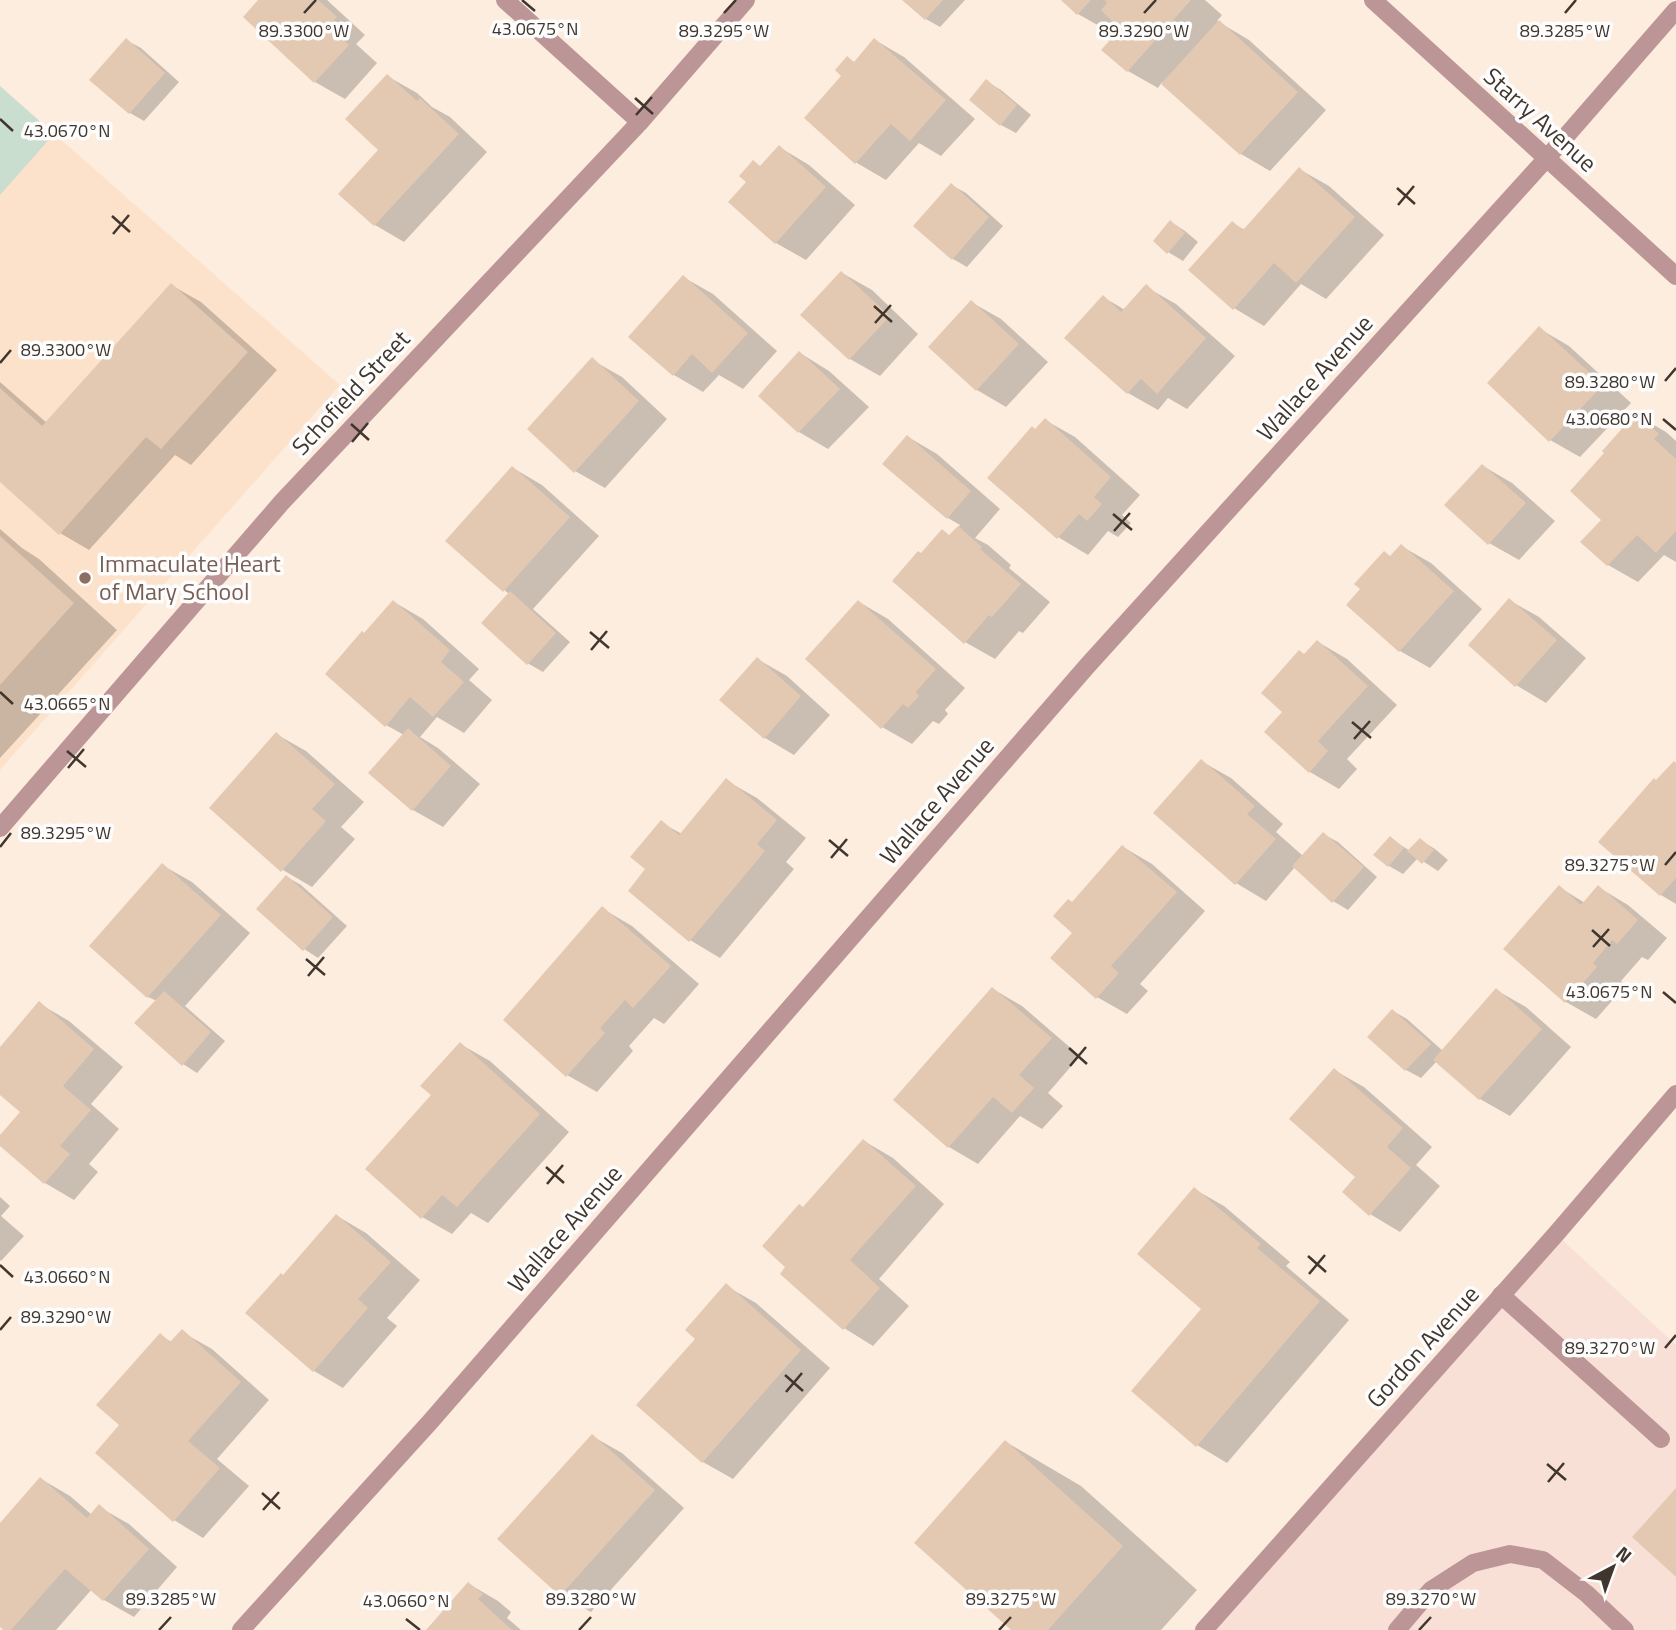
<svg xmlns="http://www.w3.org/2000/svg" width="1676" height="1630" viewBox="0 0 1676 1630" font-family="'Titillium Web',sans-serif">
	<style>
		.commercial { fill: #f9e0d7 }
		.built { fill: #fde2cb }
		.green { fill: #caded0 }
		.shadow { fill: #0003 }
		.building { fill: #e4c9b2 }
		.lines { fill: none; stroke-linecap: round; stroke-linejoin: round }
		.lane { stroke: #bc9597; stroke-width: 18 }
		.street { stroke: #bc9597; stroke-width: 18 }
		.ticks { fill: none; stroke: #40362d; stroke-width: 2.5 }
		.education-dot { fill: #8d6e63; stroke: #fdfdfd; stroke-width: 2.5 }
		.labels { text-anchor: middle; stroke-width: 7; stroke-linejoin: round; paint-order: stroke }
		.street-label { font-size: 24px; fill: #40362d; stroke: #fdfdfd }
		.education-label { font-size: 24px; fill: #785e54; stroke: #fdfdfd; text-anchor: start }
		.ticks-label { font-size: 18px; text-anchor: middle; fill: #40362d; stroke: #fdfdfd; stroke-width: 7; stroke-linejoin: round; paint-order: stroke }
	</style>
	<rect width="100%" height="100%" fill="#fdeddf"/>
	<path class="commercial" d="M1556,1234l120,111v285h-472z"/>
	<path class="built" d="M0,86l340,299 -340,385z"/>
	<path class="green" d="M0,86l54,48 -54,61z"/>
	<g class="shadow">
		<path d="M261,0h66l38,35 -9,9 21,19 -32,36 -30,-17z"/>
		<path d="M905,0h60l-25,27 -14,-8z"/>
		<path d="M1063,0h142l17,15 -5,6 32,19 77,70 -56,61 -29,-17 -79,-72 -4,6 -30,-17 -5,-43 -7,-6 -8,9 -30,-17z"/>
		<path d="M126,40l15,8 38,34 -35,39 -14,-8 -39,-34z"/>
		<path d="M875,40l29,17 71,62 -34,37 -22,-13 -33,37 -29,-17 -51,-45 38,-42 4,-18 7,5z"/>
		<path d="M387,76l30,17 15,14 18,10 37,35 -83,90 -29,-17z"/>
		<path d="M987,82l14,8 30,25 -15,18 -15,-8 -29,-25z"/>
		<path d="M779,147l30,18 46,40 -49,55 -30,-17 -45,-41 18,-20 5,-20 7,5z"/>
		<path d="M1299,169l30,17 55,49 -58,64 -25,-15 -37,42 -30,-18 -2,-85 13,7z"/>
		<path d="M951,185l15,8 37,33 -36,41 -14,-8z"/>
		<path d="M1171,222l14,9 13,11 -15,19 -15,-9z"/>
		<path d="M842,273l30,17 46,44 -38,42 -30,-17 -47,-44z"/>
		<path d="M683,277l30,17 64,57 -34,38 -24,-14 -16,17 -29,-17z"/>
		<path d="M171,285l30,17 76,68 -86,95 -16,-10 -86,95 -29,-17 -60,-53v-98l47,41z"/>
		<path d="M1146,287l30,17 59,52 -48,53 -19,-11 -10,12 -30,-17 -61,-55 36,-41 22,13z"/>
		<path d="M971,302l30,17 47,43 -42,45 -29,-17z"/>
		<path d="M1540,329l29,17 62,57 -51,54 -30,-17z"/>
		<path d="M800,353l29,18 40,36 -41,42 -29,-17z"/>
		<path d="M592,360l30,17 45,42 -62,69 -30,-17z"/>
		<path d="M1637,415l29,17 10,9v121l-12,-7 -26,27 -30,-17 -26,-23 21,-23z"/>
		<path d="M1045,420l30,17 65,58 -18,20 9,8 -13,14 -10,-6 -20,24 -30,-18 -22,-106z"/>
		<path d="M908,437l29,17 63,55 -25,29 13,7 23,20 -2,3 41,34 -27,31 -4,-2 -24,28 -30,-17 -44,-87 30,-19 9,-11 -12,-7z"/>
		<path d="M1483,466l29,17 43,38 -36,39 -30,-17z"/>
		<path d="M513,468l29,17 57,51 -66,73 37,33 -27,30 -14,-8 -46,-41 26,-29 -61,-53z"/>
		<path d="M0,529l22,19 17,11 78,71 -117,128z"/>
		<path d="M1401,546l30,17 51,46 -52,59 -30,-17 -9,-94z"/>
		<path d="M1509,600l30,17 47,41 -40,45 -30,-18z"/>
		<path d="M394,602l29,17 56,50 -10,11 23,20 -28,33 -27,-16 -17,20 18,11 42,36 -37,43 -30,-17 -42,-37 33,-38 -18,-10 -21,-90z"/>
		<path d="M859,602l29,17 77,69 -20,22 3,4 -9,10 -6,-3 -21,23 -30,-17z"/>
		<path d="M1318,642l29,17 50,46 -50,54 10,10 -18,20 -29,-17 -26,-60 20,-57z"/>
		<path d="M757,659l30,17 43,39 -36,40 -29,-17z"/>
		<path d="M276,734l30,17 58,51 -23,25 14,12 -43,48 -29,-17z"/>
		<path d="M1201,761l30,17 52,46 -7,8 27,24 20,-22 15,8 39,35 -29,33 -15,-9 -38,-34 -29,34 -30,-18z"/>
		<path d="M1676,764v140l-15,-9 -4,-113z"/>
		<path d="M727,781l30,17 49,40 -20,24 8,7 -74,89 -30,-18 -42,-71 14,-46 20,11z"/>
		<path d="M1390,838l20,13 10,-11 15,9 13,11 -10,11 -20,-13 -15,16 -14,-8z"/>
		<path d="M1123,847l29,17 53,47 -65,73 8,7 -21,23 -30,-17 -23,-64 -1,-29z"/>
		<path d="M162,865l30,17 58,51 -65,73 40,35 -28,32 -14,-9 -26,-63 -9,-4 -57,-51z"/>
		<path d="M287,877l14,8 46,41 -29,32 -14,-9z"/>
		<path d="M1559,887l26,16 13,-16 30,18 39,33 -19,22 -6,-3 -21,24 5,4 -30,34 -30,-17 -61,-53z"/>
		<path d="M603,909l29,17 67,58 -35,40 -10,-6 -25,28 4,5 -36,41 -30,-17z"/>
		<path d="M993,989l29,17 58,50 -32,37 15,13 -21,23 -22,-13 -42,48 -29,-17z"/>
		<path d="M1496,990l30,17 45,40 -61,69 -30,-17 -43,-38 -16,17 -15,-8 -37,-33 24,-26 14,8 36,32z"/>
		<path d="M40,1004l29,17 54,46 -32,37 28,25 -30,35 9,8 -24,28 -29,-17 -45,-39v-6l23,-26 -23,-20v-43z"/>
		<path d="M460,1044l30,17 79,71 -81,91 -17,-10 -19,21 -30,-17 11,-122z"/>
		<path d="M1334,1070l30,17 68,60 -16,18 24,21 -40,46 -30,-18 -25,-22 13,-15z"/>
		<path d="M864,1141l29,17 51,46 -65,75 30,27 -36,40 -29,-18 -56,-61 16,-58z"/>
		<path d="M1194,1189l30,17 66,56 -4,4 63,54 -122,143 -30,-18 6,-137z"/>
		<path d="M0,1197l10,9 -9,10 23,20 -23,25 -1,-1z"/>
		<path d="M337,1216l29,17 54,47 -33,38 10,8 -54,62 -29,-17 -30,-94z"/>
		<path d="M726,1286l30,17 74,65 -97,111 -30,-17 -65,-57 59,-67z"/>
		<path d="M182,1332l30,17 57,51 -52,59 32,27 -46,52 -29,-18 -53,-95 39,-90 13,8z"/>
		<path d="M592,1436l30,17 62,55 -93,104 -30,-17z"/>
		<path d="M1006,1442l75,44 116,104 -36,40h-148z"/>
		<path d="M41,1479l29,17 22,19 7,-8 30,17 48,43 -43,50 -30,-17 -12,-11 -36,41h-50l-6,-5v-100z"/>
		<path d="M469,1584l29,17 13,11 -4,6 14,12h-92z"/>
	</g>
	<g class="building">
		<path d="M258,0h60l19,17 -9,9 21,19 -35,38 -71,-66z"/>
		<path d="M902,0h41l-18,20z"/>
		<path d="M1061,0h30l-14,15z"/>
		<path d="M1105,0h86l-64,72 -26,-22 19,-21 -19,-19 6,-7z"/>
		<path d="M1219,20l79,72 -58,63 -79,-71z"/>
		<path d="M126,38l39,35 -36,41 -40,-34z"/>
		<path d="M874,38l72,62 -36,41 -19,-17 -36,40 -51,-46 37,-42 -6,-6 12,-14 7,6z"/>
		<path d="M387,74l30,27 3,-3 39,36 -85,92 -36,-32 40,-44 -33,-31z"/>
		<path d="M986,79l31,26 -17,21 -31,-26z"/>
		<path d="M779,145l47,42 -51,57 -47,-42 18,-20 -7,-6 14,-16 7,6z"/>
		<path d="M1299,167l56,50 -59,66 -22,-20 -41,47 -45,-40 44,-49 11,9z"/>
		<path d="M951,183l38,34 -37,43 -39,-34z"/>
		<path d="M1170,220l15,13 -18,21 -14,-13z"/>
		<path d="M841,271l49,45 -41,44 -49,-45z"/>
		<path d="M683,275l65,58 -36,40 -20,-19 -19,22 -45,-39z"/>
		<path d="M171,283l77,69 -87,97 -15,-12 -87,98 -59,-53v-94l42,38z"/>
		<path d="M1146,284l60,54 -49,56 -16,-15 -14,15 -63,-56 39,-43 18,17z"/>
		<path d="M971,300l48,44 -43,47 -48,-44z"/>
		<path d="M1539,326l64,59 -54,57 -62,-59z"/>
		<path d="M799,351l41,38 -42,44 -40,-37z"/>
		<path d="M592,357l47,44 -65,72 -47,-44z"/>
		<path d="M1636,413l23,21 -5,5 22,20v72l-20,22 -19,-18 -30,31 -27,-24 21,-22 -31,-29 34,-38 -2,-2z"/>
		<path d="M1045,418l66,59 -17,20 8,7 -15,17 -8,-7 -22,25 -70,-61 45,-52 3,3z"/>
		<path d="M907,435l64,56 -24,28 -65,-55z"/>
		<path d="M1482,464l44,39 -38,42 -44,-40z"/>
		<path d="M512,466l58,51 -67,75 -58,-51z"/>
		<path d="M958,526l24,21 -2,2 41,35 -29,33 -3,-2 -25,29 -72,-63 26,-30 3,2 21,-24 7,6z"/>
		<path d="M0,536l74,67 -74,82z"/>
		<path d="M1401,544l53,47 -55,61 -53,-47 14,-16 -6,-5 30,-33 6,5z"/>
		<path d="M510,591l46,42 -29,32 -46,-42z"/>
		<path d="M1509,598l48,42 -42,47 -47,-42z"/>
		<path d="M393,600l57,50 -9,12 23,20 -31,35 -23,-20 -25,30 -60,-53 37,-43 2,2z"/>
		<path d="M858,600l78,69 -20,23 3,4 -11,12 -5,-4 -22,25 -76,-70z"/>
		<path d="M1317,640l51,46 -50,55 10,10 -19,22 -45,-41 18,-20 -21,-19 38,-43 5,4z"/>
		<path d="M757,657l44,39 -37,43 -45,-39z"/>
		<path d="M408,728l43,38 -39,45 -44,-38z"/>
		<path d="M276,732l59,52 -23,25 14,12 -45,51 -72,-64z"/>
		<path d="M1201,759l54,47 -8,8 29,25 -41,46 -82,-72z"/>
		<path d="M1674,761l2,2v115l-16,18 -62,-54 56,-64 2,2z"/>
		<path d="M726,778l51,42 -20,24 8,7 -76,91 -61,-51 17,-22 -15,-12 31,-37 18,15z"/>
		<path d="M1323,832l41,35 -32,36 -40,-37z"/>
		<path d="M1390,836l14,12 -16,19 -15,-12z"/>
		<path d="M1420,838l14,12 -12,14 -15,-13z"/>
		<path d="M1122,845l55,47 -66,74 8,7 -23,26 -46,-41 22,-25 -19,-17 15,-17 4,3z"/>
		<path d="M162,863l59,52 -74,83 -58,-52z"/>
		<path d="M286,875l47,42 -30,34 -47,-42z"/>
		<path d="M1559,885l22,20 17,-20 40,35 -21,24 -5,-4 -19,23 4,4 -32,36 -62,-54z"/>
		<path d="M602,906l69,60 -38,42 -8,-8 -25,28 5,5 -39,44 -63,-57z"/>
		<path d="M992,987l60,51 -33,37 15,13 -22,25 -19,-16 -45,51 -55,-48z"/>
		<path d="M1496,988l46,41 -63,71 -46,-40z"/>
		<path d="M164,991l47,41 -29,34 -48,-43z"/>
		<path d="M39,1001l55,48 -31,37 28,24 -31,36 10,8 -26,30 -44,-38v-11l20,-23 -20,-17v-48z"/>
		<path d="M1392,1009l39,35 -26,27 -38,-34z"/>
		<path d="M460,1042l80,72 -83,93 -15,-12 -21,24 -56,-50 66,-74 -11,-9z"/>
		<path d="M1334,1068l69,60 -16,19 24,21 -42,48 -27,-24 13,-15 -66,-58z"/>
		<path d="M863,1139l53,47 -66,74 30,28 -37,42 -63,-56 5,-7 -23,-21 37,-42 4,3z"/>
		<path d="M1194,1187l67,57 -4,4 63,53 -124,146 -65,-56 70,-82 -64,-55z"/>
		<path d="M336,1214l55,48 -33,37 10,9 -55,64 -68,-59 36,-40 2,2z"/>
		<path d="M726,1283l75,67 -99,113 -66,-58 59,-66 -10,-9z"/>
		<path d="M182,1329l59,53 -53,59 32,27 -47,54 -78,-69 24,-28 -23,-20 64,-72 10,9z"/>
		<path d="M592,1434l63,56 -95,106 -63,-57z"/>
		<path d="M1005,1440l118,106 -75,84h-37l-97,-87z"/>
		<path d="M40,1477l47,41 12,-14 50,45 -46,52 -38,-32 -54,61h-8l-3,-3v-104z"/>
		<path d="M1676,1488v89l-44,-40z"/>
		<path d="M468,1582l15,12 -5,5 34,31h-86z"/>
	</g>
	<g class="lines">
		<g class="lane">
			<path d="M1501,1295l160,144"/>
			<path d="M1397,1630l34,-40 42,-27 37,-9 33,6 44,34 38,36"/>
		</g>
		<g class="street">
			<path d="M505,0l135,122"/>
			<path d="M1373,0l303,276"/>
			<path d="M0,828l282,-326 358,-380 106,-122"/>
			<path d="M241,1630l189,-208 658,-757 458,-506 130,-149"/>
			<path d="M1204,1630l352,-396 120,-140"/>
		</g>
	</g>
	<path class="ticks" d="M522,0l13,11M304,13l12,-13M724,13l12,-13M1144,13l12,-13M1565,13l11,-13M635,98l18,16M636,115l16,-18M0,119l13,12M1397,188l18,16M1398,205l16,-19M112,216l18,16M113,234l16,-19M874,306l18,16M875,323l16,-18M0,363l11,-13M1665,381l11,-13M1663,419l13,11M351,424l18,16M352,442l16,-19M1113,514l19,16M1114,531l16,-18M590,632l19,16M591,650l16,-19M0,692l13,12M1352,722l19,16M1354,739l16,-18M67,751l19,16M68,768l16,-19M829,840l19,16M0,847l11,-14M831,858l16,-19M1665,865l11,-13M1592,930l18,16M1593,947l16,-18M306,959l19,16M308,976l16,-19M1663,992l13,11M1069,1048l18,16M1070,1066l16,-19M546,1167l18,16M547,1184l16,-19M1308,1256l18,16M0,1265l13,12M1309,1274l16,-19M0,1330l11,-13M1665,1348l11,-13M785,1375l18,16M786,1392l16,-19M1547,1464l19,16M1548,1482l16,-19M262,1493l18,16M263,1510l16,-18M406,1619l14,11M159,1630l12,-13M579,1630l12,-13M999,1630l12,-13M1419,1630l12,-13"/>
	<circle class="education-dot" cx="85" cy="578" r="7"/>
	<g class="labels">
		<g class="street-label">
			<text transform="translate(1540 120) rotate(42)" y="8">Starry Avenue</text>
			<text transform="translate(1315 378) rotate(-48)" y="8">Wallace Avenue</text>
			<text transform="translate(351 393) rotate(-47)" y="8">Schofield Street</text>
			<text transform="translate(937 801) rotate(-49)" y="8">Wallace Avenue</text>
			<text transform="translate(565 1229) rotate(-49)" y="8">Wallace Avenue</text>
			<text transform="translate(1423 1347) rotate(-48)" y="8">Gordon Avenue</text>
		</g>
		<g class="education-label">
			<text x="99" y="572">Immaculate Heart<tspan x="99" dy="28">of Mary School</tspan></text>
		</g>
	</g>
	<g class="ticks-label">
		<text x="535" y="35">43.0675°N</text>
		<text x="304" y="37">89.3300°W</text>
		<text x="724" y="37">89.3295°W</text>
		<text x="1144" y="37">89.3290°W</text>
		<text x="1565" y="37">89.3285°W</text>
		<text x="67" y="137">43.0670°N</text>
		<text x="66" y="356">89.3300°W</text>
		<text x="1610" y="388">89.3280°W</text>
		<text x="1609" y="425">43.0680°N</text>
		<text x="67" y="710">43.0665°N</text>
		<text x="66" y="839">89.3295°W</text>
		<text x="1610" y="871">89.3275°W</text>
		<text x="1609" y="998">43.0675°N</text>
		<text x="67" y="1283">43.0660°N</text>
		<text x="66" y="1323">89.3290°W</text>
		<text x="1610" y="1354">89.3270°W</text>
		<text x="171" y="1605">89.3285°W</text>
		<text x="591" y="1605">89.3280°W</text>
		<text x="1011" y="1605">89.3275°W</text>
		<text x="1431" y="1605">89.3270°W</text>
		<text x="406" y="1607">43.0660°N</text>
	</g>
	<g transform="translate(1613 1567) rotate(41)" stroke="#fdfdfd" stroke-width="5" paint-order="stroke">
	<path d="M0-5L12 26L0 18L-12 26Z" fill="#40362d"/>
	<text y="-10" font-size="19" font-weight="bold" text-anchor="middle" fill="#40362d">N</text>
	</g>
</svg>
